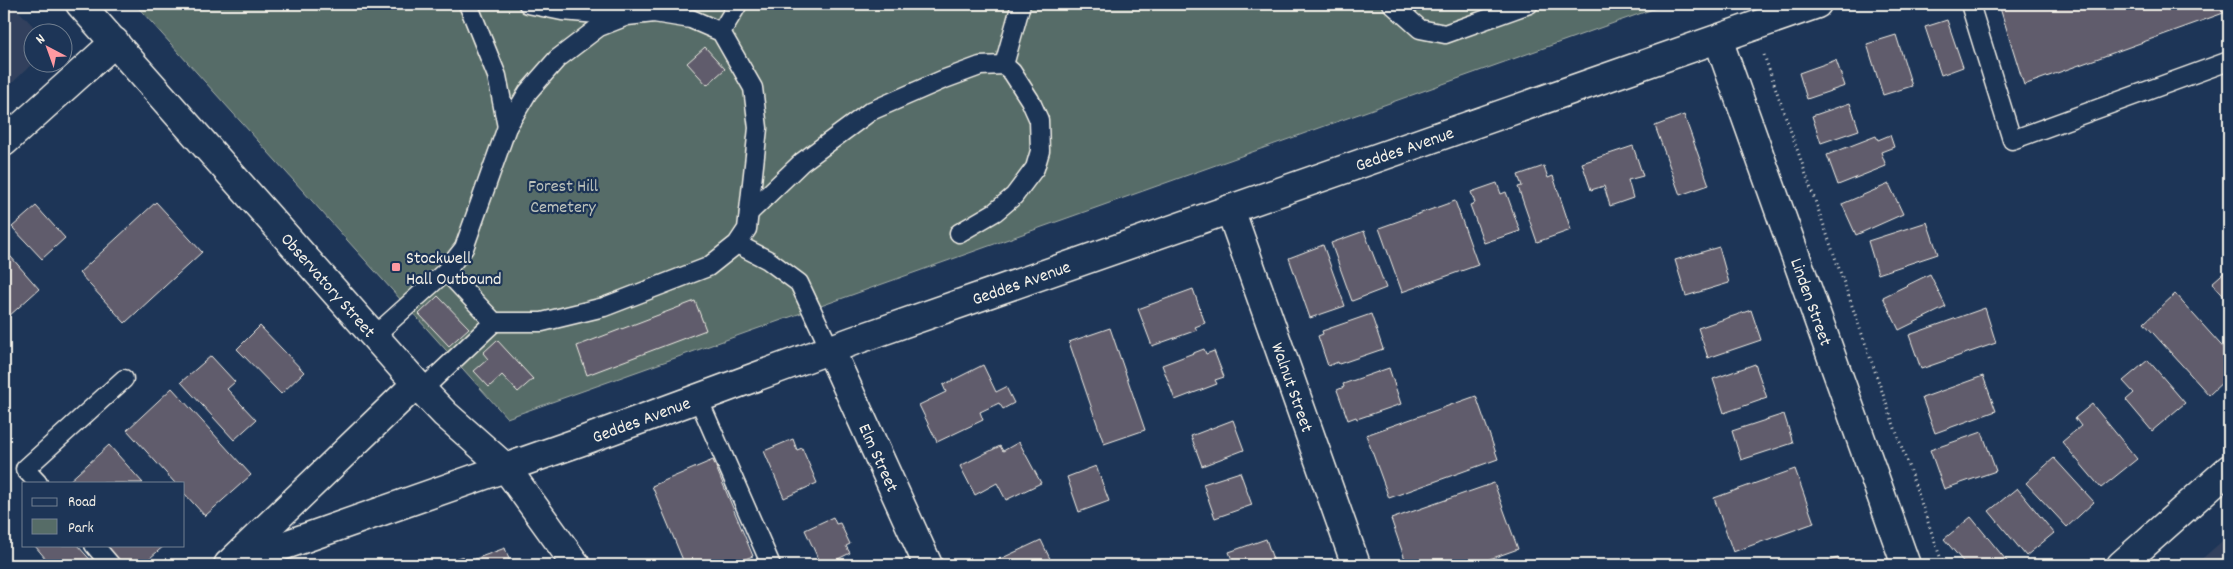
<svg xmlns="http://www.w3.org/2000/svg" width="2233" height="569" viewBox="0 0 2233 569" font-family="Dekko,sans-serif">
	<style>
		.built { fill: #31415d }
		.green { fill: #566c67; stroke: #a5aea8 }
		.building { fill: #605c6c; stroke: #f4f1e8 }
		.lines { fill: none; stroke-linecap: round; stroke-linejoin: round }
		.service-casing { stroke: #f4f1e8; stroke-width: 21 }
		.minor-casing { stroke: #f4f1e8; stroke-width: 31 }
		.tertiary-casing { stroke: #f4f1e8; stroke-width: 31 }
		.secondary-casing { stroke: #f4f1e8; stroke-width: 31 }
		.path { stroke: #f4f1e8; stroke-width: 3; stroke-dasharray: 1 4; stroke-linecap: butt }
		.service { stroke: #1d3557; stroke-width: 18 }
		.minor { stroke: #1d3557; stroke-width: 28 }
		.tertiary { stroke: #1d3557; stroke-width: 28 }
		.secondary { stroke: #1d3557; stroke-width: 28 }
		.poi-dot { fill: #ff9aa2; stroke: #1d3557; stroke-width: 2 }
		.labels { text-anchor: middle; stroke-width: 4.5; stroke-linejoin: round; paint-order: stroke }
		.street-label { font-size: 18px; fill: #f4f1e8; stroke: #1d3557 }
		.park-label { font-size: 18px; fill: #bdc2bb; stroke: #1d3557 }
		.poi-label { font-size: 18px; fill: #f4f1e8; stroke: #1d3557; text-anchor: start }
	</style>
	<rect width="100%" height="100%" fill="#1d3557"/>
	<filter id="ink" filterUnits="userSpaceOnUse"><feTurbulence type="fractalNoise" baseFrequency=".02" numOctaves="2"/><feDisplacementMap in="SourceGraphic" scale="10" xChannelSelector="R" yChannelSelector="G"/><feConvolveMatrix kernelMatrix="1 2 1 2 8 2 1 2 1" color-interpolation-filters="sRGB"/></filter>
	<g filter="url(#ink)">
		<g class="built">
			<path d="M4,4h8l27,28h-7l1,31 -29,28z"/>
			<path d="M2229,535v30h-34z"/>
		</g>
		<path class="green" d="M135,4h1532l-1160,414z"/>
		<g class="building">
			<path d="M2013,4h216v7l-205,74 -24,-77z"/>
			<path d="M1947,20l16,47 -22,8 -16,-48z"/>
			<path d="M1896,35l16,51 -29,9 -16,-51z"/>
			<path d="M705,47l20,22 -18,16 -20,-22z"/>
			<path d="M1836,60l9,26 -38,13 -8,-26z"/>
			<path d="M1850,103l9,27 -38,13 -9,-27z"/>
			<path d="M1684,115l25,70 -29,10 -25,-69z"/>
			<path d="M1890,135l4,12 -13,5 5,14 -48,19 -11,-30 49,-19 2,4z"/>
			<path d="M1633,146l10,30 -15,4 5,18 -23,8 -6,-20 -13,4 -9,-27z"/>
			<path d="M1544,166l4,12 5,-2 18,54 -34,12 -19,-55 4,-1 -4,-11z"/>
			<path d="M1497,183l4,11 5,-2 14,39 -36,12 -14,-38 5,-2 -4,-11z"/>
			<path d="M1889,184l14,30 -47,21 -14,-31z"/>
			<path d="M1455,201l23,64 -76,27 -23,-64z"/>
			<path d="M156,202l46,50 -77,71 -46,-50z"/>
			<path d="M36,206l29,32 -23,21 -30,-32z"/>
			<path d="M1927,222l11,32 -60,20 -10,-33z"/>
			<path d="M1364,231l22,57 -34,13 -21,-58z"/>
			<path d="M1323,245l22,61 -35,12 -21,-60z"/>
			<path d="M1719,247l10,36 -43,13 -11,-36z"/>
			<path d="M4,249l35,40 -31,28 -4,-5z"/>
			<path d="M2229,268v34l-17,-19z"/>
			<path d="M1930,274l16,33 -47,23 -16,-33z"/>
			<path d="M1193,289l12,34 -10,4 2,3 -45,16 -14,-37z"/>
			<path d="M2175,294l54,60v10l-4,4 4,8 -20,19 -65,-72z"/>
			<path d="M438,296l31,32 -20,18 -30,-32z"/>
			<path d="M695,301l11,29 -119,45 -10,-29z"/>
			<path d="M1985,308l11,35 -75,26 -12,-34z"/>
			<path d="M1751,310l10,30 -53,18 -10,-30z"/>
			<path d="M1371,314l12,35 -44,15 -1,-2 -10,4 -10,-30 5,-2 -1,-3z"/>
			<path d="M260,326l44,46 -23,22 -44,-45z"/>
			<path d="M1110,328l35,102 -41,14 -35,-102z"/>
			<path d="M497,340l36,39 -15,13 -16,-17 -13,12 -15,-16 14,-12 -5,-6z"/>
			<path d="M1204,349l2,5 8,-3 10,26 -9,3 2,4 -42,16 -13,-35z"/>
			<path d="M211,356l24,26 -8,7 29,31 -22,20 -53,-58z"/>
			<path d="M2148,360l37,43 -33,28 -26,-31 8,-7 -11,-12z"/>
			<path d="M1755,364l12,34 -43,15 -11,-34z"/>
			<path d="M983,365l13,27 10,-5 8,16 -11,6 -4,-6 -19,9 3,8 -46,22 -18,-37 27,-13 -3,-7z"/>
			<path d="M1389,368l12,36 -44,15 -1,-2 -8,3 -11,-30 7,-3 -1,-3z"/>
			<path d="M1983,376l13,35 -61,22 -13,-35z"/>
			<path d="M172,388l79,87 -46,41 -21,-23v-10h-9l-48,-53z"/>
			<path d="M1476,396l22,63 -109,39 -23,-63z"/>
			<path d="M2092,404l45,55 -36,29 -39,-46 19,-16 -6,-8z"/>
			<path d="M1784,414l9,29 -52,17 -9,-29z"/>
			<path d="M1233,420l11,30 -42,16 -11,-30z"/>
			<path d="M1982,432l14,39 -52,18 -14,-39z"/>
			<path d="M793,439l4,11 5,-2 15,35 -33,15 -20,-47z"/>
			<path d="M1019,442l22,41 -35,17 -9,-17 -22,12 -15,-29 40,-20 3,5z"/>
			<path d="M109,445l34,38h-76z"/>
			<path d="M2054,458l40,44 -27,25 -41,-44z"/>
			<path d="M713,460l40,96 -24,9h-44l-33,-79z"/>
			<path d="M1096,466l13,35 -30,11 -12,-35z"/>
			<path d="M1795,469l19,54 -81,29 -19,-54z"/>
			<path d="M1240,472l12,33 -37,13 -12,-34z"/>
			<path d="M1494,483l24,66 -45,16h-66l-16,-46z"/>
			<path d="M2017,488l37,45 -28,23 -37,-45z"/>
			<path d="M833,517l3,7 4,-1 10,21 -4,2 4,7 -24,12h-5l-16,-35z"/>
			<path d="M1971,517l39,48h-44l-22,-26z"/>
			<path d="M1266,539l9,26h-41l-5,-13z"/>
			<path d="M1041,540l12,25h-52l-3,-5z"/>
			<path d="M36,545h41l18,20h-44l-16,-19z"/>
			<path d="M105,545h60l-23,20h-19z"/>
			<path d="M505,548l6,17h-33l-3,-6z"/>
			<path d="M463,556l3,9h-30z"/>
			<path d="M1838,558l2,7h-27z"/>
		</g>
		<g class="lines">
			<defs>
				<g id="service">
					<path d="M468,4l29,72 10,51"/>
					<path d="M528,4l34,7 59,5"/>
					<path d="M1392,4l28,25 25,5 84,-30"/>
					<path d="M1970,4l42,136 217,-79"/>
					<path d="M721,32l17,-28"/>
					<path d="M1004,65l17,-61"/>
					<path d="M749,213l53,-51 69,-51 71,-31 38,-14 24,-1 8,7 18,28 9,20 1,31 -5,17 -21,28 -19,16 -36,21"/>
					<path d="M737,244l10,-15 11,-101 -5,-40 -32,-56 -30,-13 -37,-6 -27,3 -28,11 -42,32 -29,33 -21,35 -43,121 -18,23 48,51h48l62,-15 104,-40 29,-23 31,16 31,23 31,66"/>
					<path d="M374,336l72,-65"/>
					<path d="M422,390l72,-68"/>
					<path d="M698,398l73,167"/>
					<path d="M38,483l-13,-14 99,-90"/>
					<path d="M94,545l17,20"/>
				</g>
				<g id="minor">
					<path id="s1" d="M1718,39l188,526"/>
					<path d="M4,142l111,-100"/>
					<path id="s2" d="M1230,209l126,356"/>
					<path id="s3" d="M830,349l98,216"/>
					<path d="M2121,565l108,-96"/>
				</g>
				<g id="tertiary">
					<path id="s4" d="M80,4l342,386 23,24 61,54 70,97"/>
					<path d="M229,564l187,-180"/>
				</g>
				<g id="secondary">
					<path id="s5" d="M228,565l354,-124 271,-100 964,-337"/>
				</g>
			</defs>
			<use href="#service" class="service-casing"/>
			<use href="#minor" class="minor-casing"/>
			<use href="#tertiary" class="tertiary-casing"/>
			<use href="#secondary" class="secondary-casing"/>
			<path class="path" d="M1764,55l179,510"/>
			<use href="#service" class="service"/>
			<use href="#minor" class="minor"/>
			<use href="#tertiary" class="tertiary"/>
			<use href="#secondary" class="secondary"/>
		</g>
	</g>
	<rect class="poi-dot" x="391" y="262" width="10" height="10" rx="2.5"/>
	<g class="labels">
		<g class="street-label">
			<text dy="6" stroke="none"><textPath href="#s5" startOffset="1248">Geddes Avenue</textPath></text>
			<text dy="6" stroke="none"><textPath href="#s5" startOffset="842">Geddes Avenue</textPath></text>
			<text dy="6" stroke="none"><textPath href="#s4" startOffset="375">Observatory Street</textPath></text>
			<text dy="6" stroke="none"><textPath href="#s1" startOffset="279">Linden Street</textPath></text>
			<text dy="6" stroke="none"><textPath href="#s2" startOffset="189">Walnut Street</textPath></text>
			<text dy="6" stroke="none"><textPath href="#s5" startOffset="438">Geddes Avenue</textPath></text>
			<text dy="6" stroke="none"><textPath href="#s3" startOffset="119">Elm Street</textPath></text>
		</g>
		<g class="park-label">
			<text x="563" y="191">Forest Hill<tspan x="563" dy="21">Cemetery</tspan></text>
		</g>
		<g class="poi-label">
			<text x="406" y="263">Stockwell<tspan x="406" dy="21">Hall Outbound</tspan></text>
		</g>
	</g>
	<rect width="2233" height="569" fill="none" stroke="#1d3557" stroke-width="20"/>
	<rect x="10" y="10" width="2213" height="549" fill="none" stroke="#f4f1e8" stroke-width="2" filter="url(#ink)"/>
	<rect x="22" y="482" width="162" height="65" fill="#1d3557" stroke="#738091"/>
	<rect x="32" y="498" width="25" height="8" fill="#1d3557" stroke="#738091"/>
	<text x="68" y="506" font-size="15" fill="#f4f1e8">Road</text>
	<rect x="32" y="519" width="25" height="15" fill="#566c67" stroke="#738091"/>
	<text x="68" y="532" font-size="15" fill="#f4f1e8">Park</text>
	<g transform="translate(48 48) rotate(319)"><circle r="24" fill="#1d3557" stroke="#738091"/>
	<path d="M0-4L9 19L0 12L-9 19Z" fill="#ff9aa2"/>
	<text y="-8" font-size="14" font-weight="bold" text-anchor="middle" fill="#f4f1e8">N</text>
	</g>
</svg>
